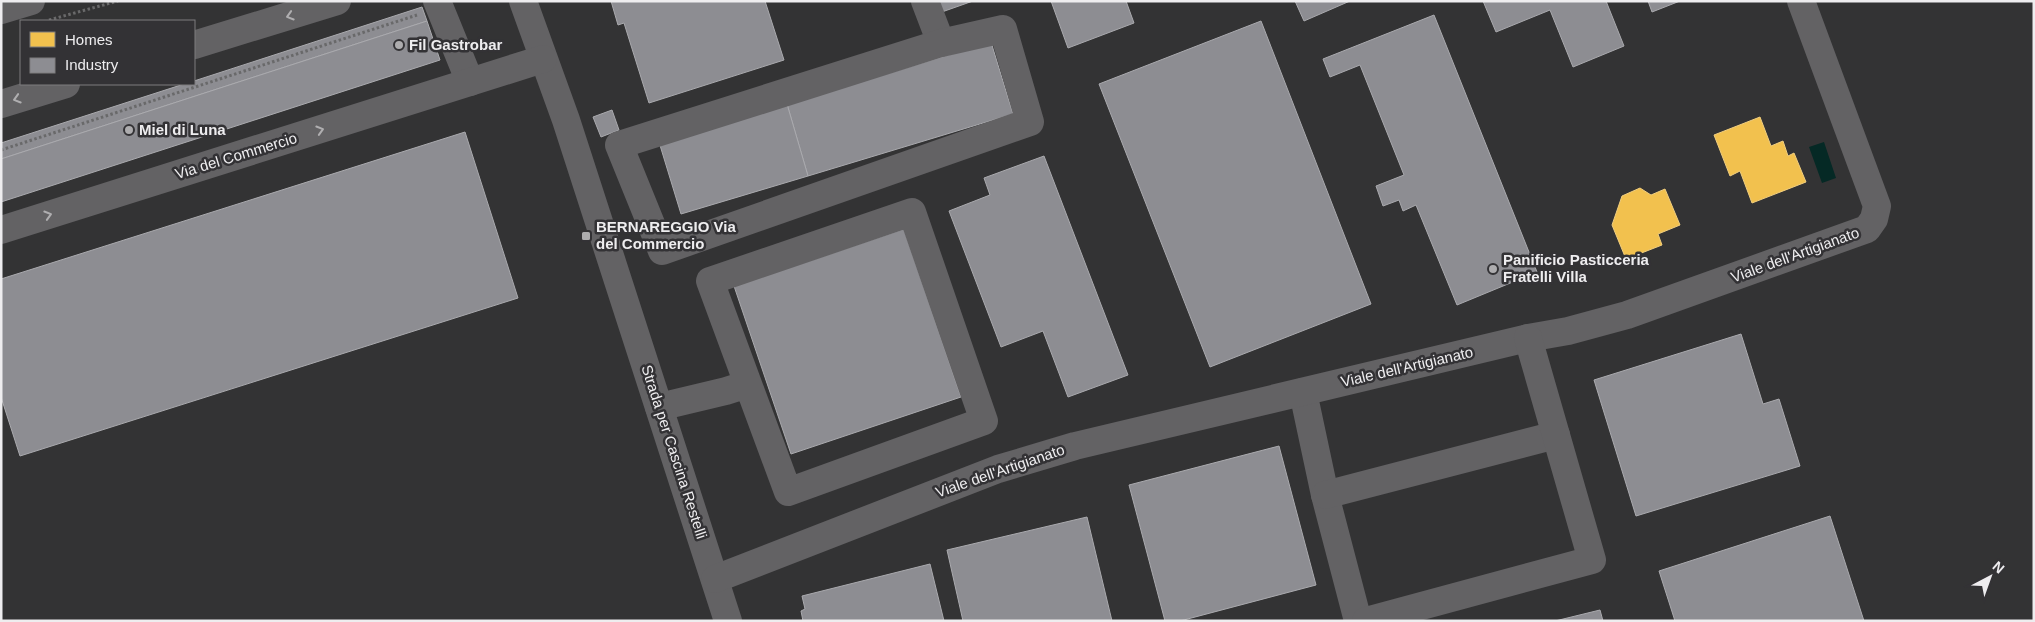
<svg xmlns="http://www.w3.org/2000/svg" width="2035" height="622" viewBox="0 0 2035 622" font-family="Helvetica,sans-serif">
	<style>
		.water { fill: #052925 }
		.homes { fill: #f2c14e; stroke: #f1ce7e }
		.industry { fill: #8d8d92; stroke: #aaaaae }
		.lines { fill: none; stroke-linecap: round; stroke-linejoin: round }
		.path { stroke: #69696a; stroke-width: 3; stroke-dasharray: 2.5 2.5; stroke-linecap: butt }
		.minor { stroke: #636264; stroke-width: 28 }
		.oneway { stroke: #afaeb0 }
		.poi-dot { fill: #adacae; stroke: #333235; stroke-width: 2 }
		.labels { text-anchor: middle; stroke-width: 5; stroke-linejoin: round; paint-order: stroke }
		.poi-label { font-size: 15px; font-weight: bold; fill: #eeedef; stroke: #333235; text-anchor: start }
		.street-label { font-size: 15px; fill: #eeedef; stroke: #333235 }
	</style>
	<rect width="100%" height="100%" fill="#333334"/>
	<path class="water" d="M1824,142l12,36 -14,5 -13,-36z"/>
	<g class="homes">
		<path d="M1760,117l11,29 12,-5 5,15 6,-3 12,29 -54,21 -12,-32 -10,5 -16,-41z"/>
		<path d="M1640,188l11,7 14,-6 15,36 -22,9 4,11 -36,14 -14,-34 10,-29z"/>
	</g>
	<g class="industry">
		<path d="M611,1h154l19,59 -135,43 -25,-80 -6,2z"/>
		<path d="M935,1h38l-34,12z"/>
		<path d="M1051,1h75l8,22 -66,25z"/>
		<path d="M1295,1h55l-46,20z"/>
		<path d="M1483,1h123l18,45 -51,21 -23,-57 -54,22z"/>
		<path d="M1648,1h32l-28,11z"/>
		<path d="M422,7l5,14 -426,138v-16l183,-59h10v-3z"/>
		<path d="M1434,15l103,257 -80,33 -41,-100 -13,6 -4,-11 -16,6 -7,-20 28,-11 -44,-110 -30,12 -7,-18z"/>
		<path d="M427,21l13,39 -439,142v-43z"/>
		<path d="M1261,21l110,283 -161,63 -111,-283z"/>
		<path d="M991,42l22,72 -205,62 -21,-72z"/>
		<path d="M787,104l21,72 -127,38 -22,-72z"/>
		<path d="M612,110l7,20 -18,7 -8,-20z"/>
		<path d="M465,132l53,166 -498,158 -19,-59v-118z"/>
		<path d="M1044,156l84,219 -60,22 -25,-66 -42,16 -52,-136 41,-16 -6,-17z"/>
		<path d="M904,229l57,168 -170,57 -57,-168z"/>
		<path d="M1741,334l22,70 16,-5 21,67 -164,50 -42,-136z"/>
		<path d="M1279,446l37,139 -136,36h-15l-36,-136z"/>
		<path d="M1830,516l34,105h-189l-16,-50z"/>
		<path d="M1087,517l25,104h-149l-16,-71z"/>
		<path d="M930,564l14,57h-141l-2,-10 4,-2 -3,-13z"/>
		<path d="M1600,610l3,11h-48z"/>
	</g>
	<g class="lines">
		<g class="path">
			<path d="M49,20l69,-19"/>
			<path d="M1,150l416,-135"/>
		</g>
		<g class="minor">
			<path d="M437,1l33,81"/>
			<path d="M523,1l43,119 162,501"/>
			<path d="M925,1l16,42"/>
			<path d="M1,10l30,-9"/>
			<path d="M1003,29l27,93 -368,129 -43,-106 322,-102z"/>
			<path d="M194,45l143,-44"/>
			<path d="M1,104l65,-20"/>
			<path d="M1,230l542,-171"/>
			<path d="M1303,392l22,103 33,126"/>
			<path d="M659,407l67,-16 22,-7 -38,-103 202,-69 72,209 -196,71 -40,-108"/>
			<path d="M1325,495l231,-60"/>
			<path d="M715,579l283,-110 77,-23 453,-108 40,-7 59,-16 240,-86 7,-10 3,-13 -76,-205"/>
			<path d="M1366,621l226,-61 -64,-222"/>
		</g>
	</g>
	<defs><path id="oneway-chevron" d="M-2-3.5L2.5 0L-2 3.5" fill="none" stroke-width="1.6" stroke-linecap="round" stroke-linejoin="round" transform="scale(1.25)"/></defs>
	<g class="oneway">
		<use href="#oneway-chevron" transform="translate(290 16) rotate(163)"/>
		<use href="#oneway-chevron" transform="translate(17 99) rotate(163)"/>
		<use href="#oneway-chevron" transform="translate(320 130) rotate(-17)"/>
		<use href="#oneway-chevron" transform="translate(48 215) rotate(-17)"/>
	</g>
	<g class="poi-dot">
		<circle cx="399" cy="45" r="5"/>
		<circle cx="129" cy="130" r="5"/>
		<rect x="581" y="231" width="10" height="10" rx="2.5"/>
		<circle cx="1493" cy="269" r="5"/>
	</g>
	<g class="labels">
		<g class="poi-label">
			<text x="409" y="50">Fil Gastrobar</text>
			<text x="139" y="135">Miel di Luna</text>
			<text x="596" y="232">BERNAREGGIO Via<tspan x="596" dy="17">del Commercio</tspan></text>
			<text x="1503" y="265">Panificio Pasticceria<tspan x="1503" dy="17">Fratelli Villa</tspan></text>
		</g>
		<g class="street-label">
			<text transform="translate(236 156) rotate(-17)" y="5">Via del Commercio</text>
			<text transform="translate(1795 255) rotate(-20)" y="5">Viale dell'Artigianato</text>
			<text transform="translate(1407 367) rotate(-13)" y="5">Viale dell'Artigianato</text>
			<text transform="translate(674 452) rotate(72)" y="5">Strada per Cascina Restelli</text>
			<text transform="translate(1000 471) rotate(-19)" y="5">Viale dell'Artigianato</text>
		</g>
	</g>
	<rect width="2035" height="622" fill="none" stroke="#eeedef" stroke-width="5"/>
	<rect x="20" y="20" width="175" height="65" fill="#333235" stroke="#7e7d7f"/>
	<rect x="30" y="32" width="25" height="15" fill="#f2c14e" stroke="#7e7d7f"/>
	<text x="65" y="45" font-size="15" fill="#eeedef">Homes</text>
	<rect x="30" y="58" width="25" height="15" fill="#8d8d92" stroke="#7e7d7f"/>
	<text x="65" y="70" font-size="15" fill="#eeedef">Industry</text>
	<g transform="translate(1990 577) rotate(41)" stroke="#333235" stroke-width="4" paint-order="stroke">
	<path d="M0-4L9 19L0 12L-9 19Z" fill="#eeedef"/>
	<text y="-8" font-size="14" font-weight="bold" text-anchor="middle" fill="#eeedef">N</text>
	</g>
</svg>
